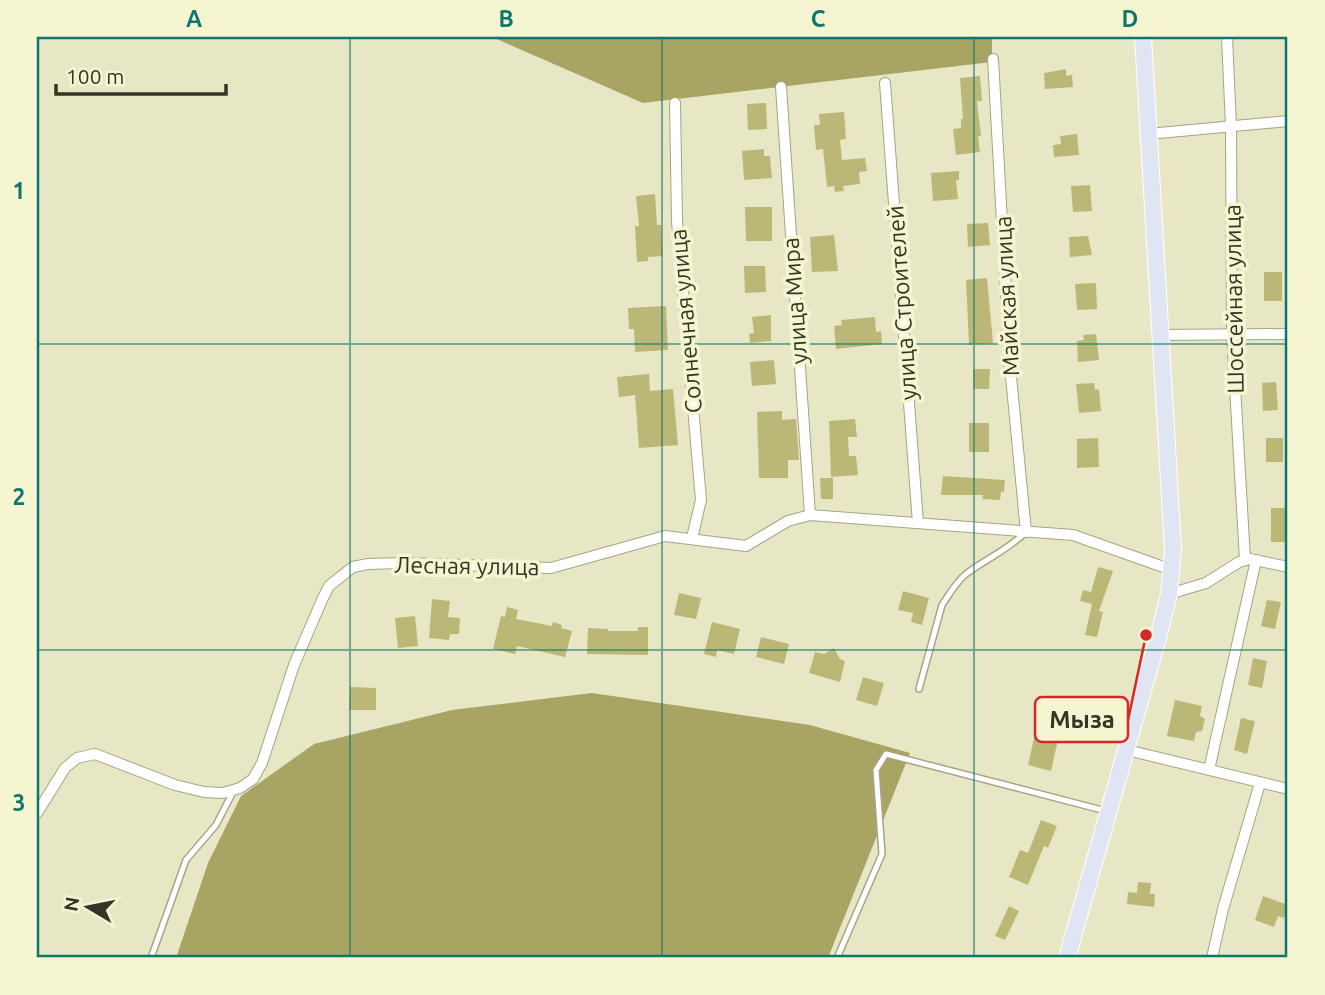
<svg xmlns="http://www.w3.org/2000/svg" width="1325" height="995" viewBox="0 0 1325 995" font-family="Ubuntu,sans-serif">
	<style>
		.forest { fill: #a8a564 }
		.building { fill: #bbb877 }
		.lines { fill: none; stroke-linecap: round; stroke-linejoin: round }
		.service-casing { stroke: #a5a484; stroke-width: 8 }
		.minor-casing { stroke: #a5a484; stroke-width: 12 }
		.primary-casing { stroke: #fff; stroke-width: 18 }
		.service { stroke: #fff; stroke-width: 5 }
		.minor { stroke: #fff; stroke-width: 10 }
		.primary { stroke: #dfe5f2; stroke-width: 16 }
		.grid { fill: none; stroke: #0f766e; stroke-width: 2; stroke-opacity: 0.55 }
		.labels { text-anchor: middle; stroke-width: 7; stroke-linejoin: round; paint-order: stroke }
		.street-label { font-size: 23px; fill: #353427; stroke: #f5f5d2 }
		.leader { fill: none; stroke: #d62828; stroke-width: 2.5 }
		.callout-dot { fill: #d62828; stroke: #f5f5d2; stroke-width: 2.5 }
		.callout { fill: #f5f5d2; stroke: #d62828; stroke-width: 2.5 }
		.callout-label { font-size: 24px; text-anchor: middle; font-weight: bold; fill: #353427 }
		.neatline { fill: none; stroke: #0f766e; stroke-width: 2.5 }
		.grid-label { font-size: 23px; text-anchor: middle; font-weight: bold; fill: #0f766e }
	</style>
	<rect width="100%" height="100%" fill="#e8e7c5"/>
	<g class="forest">
		<path d="M492,37h500v25l-349,41z"/>
		<path d="M592,693l218,32 100,28 -82,205h-652l32,-95 33,-67 73,-52 138,-34z"/>
	</g>
	<g class="building">
		<path d="M1066,69v7l6,-1 1,12 -28,2 -1,-16z"/>
		<path d="M980,76l2,25h-5l4,35h-3l2,16 -24,3 -3,-26 8,-1v-9h2l-3,-41z"/>
		<path d="M766,103l1,26 -19,1 -1,-26z"/>
		<path d="M844,112l2,27 -6,1 2,20 23,-2 2,13 -8,1 1,12 -17,2 1,5 -9,1 -1,-6 -7,1 -4,-38 -7,1 -2,-25h6l-1,-11z"/>
		<path d="M1077,134l2,21 -25,2 -1,-12 8,-1 -1,-8z"/>
		<path d="M764,149v7h6l2,22 -28,2 -2,-29z"/>
		<path d="M959,171v9h-3l2,19 -25,2 -2,-28z"/>
		<path d="M1090,185l2,26 -19,1 -2,-26z"/>
		<path d="M655,194l2,31h4l2,31 -15,1v4l-11,1 -2,-36h4l-3,-30z"/>
		<path d="M745,207h27v34h-26z"/>
		<path d="M988,223l2,22 -22,2 -1,-23z"/>
		<path d="M834,235l4,36 -26,1 -2,-35z"/>
		<path d="M1088,236l4,19 -22,2 -1,-20z"/>
		<path d="M744,266h21l1,26 -21,1z"/>
		<rect x="1264" y="272" width="18" height="29"/>
		<path d="M987,278l6,65 -24,2 -3,-65z"/>
		<path d="M1096,283l1,26 -20,1 -2,-26z"/>
		<path d="M666,306l2,44 -33,2 -1,-23h-5l-1,-21z"/>
		<path d="M771,315v26l-21,2 -1,-9 5,-1 -2,-16z"/>
		<path d="M875,317l1,15 5,-1 1,13 -46,5 -2,-23 8,-1 -1,-5z"/>
		<path d="M1096,334l3,26 -21,2 -1,-21 7,-1 -1,-5z"/>
		<path d="M774,360l2,24 -24,2 -2,-24z"/>
		<path d="M973,369h17l-1,20h-16z"/>
		<path d="M649,374l1,17 23,-2 5,56 -39,3 -4,-53 -16,2 -2,-20z"/>
		<path d="M1276,382l2,28 -15,1 -1,-28z"/>
		<path d="M1094,383l1,7 4,-1 2,22 -22,2 -3,-29z"/>
		<path d="M782,411v9l14,-1 3,41h-11v18h-29l-2,-66z"/>
		<path d="M855,419l2,18h-9l1,19h7l2,19 -27,2 -2,-56z"/>
		<rect x="969" y="423" width="20" height="29"/>
		<path d="M1098,438l1,29 -22,1v-29z"/>
		<rect x="1266" y="438" width="17" height="24"/>
		<path d="M943,476l62,4 -1,12h-3l-1,8 -18,-1 1,-4h-42z"/>
		<path d="M820,478h13v21h-12z"/>
		<rect x="1271" y="508" width="14" height="34"/>
		<path d="M1098,567l15,4 -14,40 4,1 -6,25 -12,-2 7,-31 -12,-3 3,-11 8,2z"/>
		<path d="M903,591l26,7 -7,27 -11,-3 2,-9 -15,-3z"/>
		<path d="M679,593l22,5 -5,21 -22,-4z"/>
		<path d="M432,599l18,2 -2,16 12,1 -1,16h-9l-1,6 -20,-2z"/>
		<path d="M1267,600l14,2 -6,27 -14,-3z"/>
		<path d="M507,607l11,3 -2,9 36,7 1,-4 9,3 -1,3 11,3 -7,26 -48,-11 -2,8 -22,-5 8,-33 4,1z"/>
		<path d="M415,616l3,30 -20,2 -3,-30z"/>
		<path d="M712,622l28,7 -6,25 -17,-4 -1,7 -12,-3z"/>
		<path d="M638,627h10v28l-61,-1 1,-26 20,1v2h30z"/>
		<path d="M761,637l28,7 -5,20 -28,-7z"/>
		<path d="M834,648l6,11 5,2 -5,21 -31,-9 6,-21 9,2z"/>
		<path d="M1253,658l14,3 -5,27 -14,-3z"/>
		<path d="M863,677l21,6 -7,23 -21,-6z"/>
		<path d="M350,687l26,1v22h-27z"/>
		<path d="M1175,700l27,6 -2,10 5,3 -3,12 -6,1 -2,9 -27,-5z"/>
		<path d="M1241,718l14,3 -8,33 -13,-4z"/>
		<path d="M1035,734l23,5 -7,32 -23,-6z"/>
		<path d="M1041,820l16,6 -9,22 -4,-2 -16,39 -19,-8 11,-27 8,3z"/>
		<path d="M1138,882l13,1 -1,11h5l-1,13 -27,-3 1,-12 9,1z"/>
		<path d="M1263,896l25,9 -4,13 -6,-2 -4,11 -19,-7z"/>
		<path d="M1009,906l10,5 -14,29 -10,-4z"/>
	</g>
	<g class="lines">
		<defs>
			<g id="service">
				<path d="M919,689l23,-84c7,-10 14,-23 24,-31 21,-16 39,-22 60,-42"/>
				<path d="M151,958l35,-98 30,-35 18,-35"/>
				<path d="M837,958l45,-104 -6,-84 10,-16 220,57"/>
			</g>
			<g id="minor">
				<path d="M1227,37l4,89 1,208 13,226"/>
				<path d="M993,59l17,307 16,166"/>
				<path d="M885,83l33,440"/>
				<path d="M781,87l29,428"/>
				<path d="M675,103l2,118 24,279 -9,38"/>
				<path d="M1148,134l140,-13"/>
				<path d="M1159,335l129,-1"/>
				<path d="M1169,594l37,-11 33,-21 11,-3 38,8"/>
				<path d="M1127,750l161,39"/>
				<path d="M1209,770l47,-210"/>
				<path d="M37,813l28,-45 12,-10 18,-4 80,31 29,7 19,1 17,-5 13,-9 9,-16 32,-98 28,-65 7,-14 24,-19 15,-3 34,-1 149,5 114,-32 81,10 42,-25 22,-6 263,20 99,35"/>
				<path d="M1212,958l11,-49 37,-126"/>
			</g>
			<path id="primary" d="M1067,958l92,-324 10,-40 4,-45 -30,-512"/>
		</defs>
		<use href="#service" class="service-casing"/>
		<use href="#minor" class="minor-casing"/>
		<use href="#primary" class="primary-casing"/>
		<use href="#service" class="service"/>
		<use href="#minor" class="minor"/>
		<use href="#primary" class="primary"/>
	</g>
	<path class="grid" d="M350,37v921M662,37v921M974,37v921M37,344h1251M37,650h1251"/>
	<g class="labels">
		<g class="street-label">
			<text transform="translate(1007 296) rotate(-93)" y="8">Майская улица</text>
			<text transform="translate(1234 299) rotate(-91)" y="8">Шоссейная улица</text>
			<text transform="translate(795 301) rotate(-94)" y="8">улица Мира</text>
			<text transform="translate(902 303) rotate(-94)" y="8">улица Строителей</text>
			<text transform="translate(686 321) rotate(-95)" y="8">Солнечная улица</text>
			<text transform="translate(467 566) rotate(1)" y="8">Лесная улица</text>
		</g>
	</g>
	<path class="leader" d="M1146 635L1128 720"/>
	<circle class="callout-dot" cx="1146" cy="635" r="7"/>
	<rect class="callout" x="1035" y="697" width="93" height="45" rx="7"/>
	<g class="callout-label">
		<text x="1082" y="728">Мыза</text>
	</g>
	<rect width="1325" height="995" fill="none" stroke="#f5f5d2" stroke-width="77"/>
	<g transform="translate(88 907) rotate(280)" stroke="#f5f5d2" stroke-width="5" paint-order="stroke">
	<path d="M0-5L12 26L0 18L-12 26Z" fill="#353427"/>
	<text y="-10" font-size="19" font-weight="bold" text-anchor="middle" fill="#353427">N</text>
	</g>
	<path d="M56 84v10h170v-10" fill="none" stroke="#353427" stroke-width="3.5"/>
	<text x="66" y="84" font-size="21" fill="#353427" stroke="#f5f5d2" stroke-width="5" paint-order="stroke">100 m</text>
	<rect x="38" y="38" width="1248" height="918" class="neatline"/>
	<g class="grid-label">
		<text x="194" y="27">A</text>
		<text x="506" y="27">B</text>
		<text x="818" y="27">C</text>
		<text x="1130" y="27">D</text>
		<text x="19" y="199">1</text>
		<text x="19" y="505">2</text>
		<text x="19" y="811">3</text>
	</g>
</svg>
